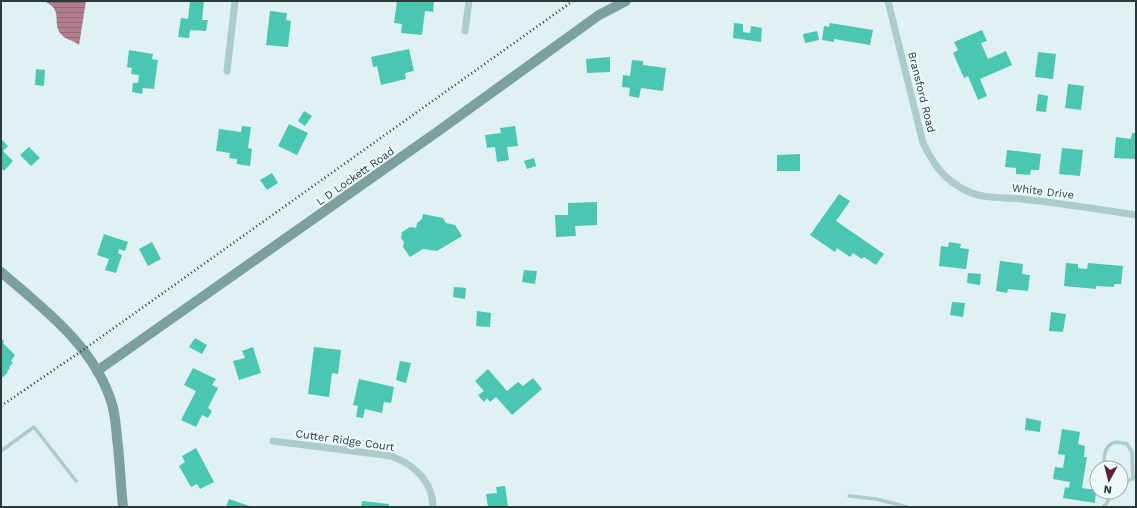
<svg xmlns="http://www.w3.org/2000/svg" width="1137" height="508" viewBox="0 0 1137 508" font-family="'Work Sans',sans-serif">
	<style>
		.water { fill: url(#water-rules) }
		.building { fill: #4bc7b1 }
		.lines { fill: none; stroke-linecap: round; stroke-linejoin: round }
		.service { stroke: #abcbcc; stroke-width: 3.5 }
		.minor { stroke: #abcbcc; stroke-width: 7 }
		.secondary { stroke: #7ca09e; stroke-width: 10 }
		.rail { stroke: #2a3a38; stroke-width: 2.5; stroke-dasharray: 1 3; stroke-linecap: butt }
		.labels { text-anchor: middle; stroke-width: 4; stroke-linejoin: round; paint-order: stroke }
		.street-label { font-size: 11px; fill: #2a3a38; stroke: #edf9fb }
	</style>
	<defs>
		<pattern id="water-rules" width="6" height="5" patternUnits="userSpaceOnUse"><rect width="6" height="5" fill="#b17e91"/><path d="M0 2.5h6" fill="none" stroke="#906877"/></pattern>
	</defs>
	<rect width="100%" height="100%" fill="#e0f1f3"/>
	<path class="water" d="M44,1h42l-7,44c-6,-5 -14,-5 -19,-12 -8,-11 4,-23 -16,-32z"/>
	<g class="building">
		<path d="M190,1h14l-2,19h6l-2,11 -16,-1 -1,8 -11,-1 3,-19 7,1z"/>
		<path d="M397,1h37l-1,11 -8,-1 -3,24 -21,-2 1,-9 -8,-1z"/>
		<path d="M270,11l17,2 -1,7 5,1 -3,26 -22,-2z"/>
		<path d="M734,23l9,1v8l7,1 1,-7 11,2 -1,14 -28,-4z"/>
		<path d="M830,23l43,7 -3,15 -36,-6v3l-12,-2 2,-14 5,1z"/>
		<path d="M982,30l5,11 -6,2 7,16 18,-8 6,14 -32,14 7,17 -9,4 -10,-24 -4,2 -11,-25 5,-3 -4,-8z"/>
		<path d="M817,31l2,9 -14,3 -2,-9z"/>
		<path d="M409,49l5,22 -9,2 1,6 -25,6 -4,-19 -4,1 -2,-10z"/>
		<path d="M129,50l24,4 -1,5 6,1 -4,29 -11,-1 -1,6 -10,-2 1,-9h5l1,-8 -8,-1 1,-6 -5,-1z"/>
		<path d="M1038,52l18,2 -3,25 -18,-2z"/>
		<path d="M610,57v15l-23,1 -1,-14z"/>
		<path d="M632,60l11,1v4l23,3 -3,23 -22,-3 -2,10 -10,-2 1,-8 -8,-1 1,-12 7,1z"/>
		<path d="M36,69l9,1 -1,16 -9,-1z"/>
		<path d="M1068,84l16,2 -3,24 -16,-2z"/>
		<path d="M1038,94l10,2 -2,16 -10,-1z"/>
		<path d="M304,111l8,5 -7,10 -7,-5z"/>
		<path d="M289,124l19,9 -11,22 -19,-9z"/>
		<path d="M242,126l9,1 -3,21 4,1 -2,17 -13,-2v-5l-8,-1 1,-5 -14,-2 3,-22 22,3z"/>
		<path d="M515,126l3,20 -11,1 2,13 -12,2 -2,-15 -8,1 -2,-13 16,-2 -1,-5z"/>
		<path d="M1132,133h4v26l-22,-1 2,-21 15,2z"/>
		<path d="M1,139l7,7 -5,5 10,10 -9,10 -3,-3z"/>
		<path d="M29,147l11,11 -9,8 -11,-11z"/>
		<path d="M1062,148l21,2 -3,26 -21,-2z"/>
		<path d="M1007,150l34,4 -2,16h-8l-1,5 -14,-1v-6l-11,-1z"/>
		<path d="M800,154v17h-23v-16z"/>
		<path d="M534,158l2,8 -9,3 -3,-8z"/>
		<path d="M272,173l6,10 -11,7 -7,-10z"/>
		<path d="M839,194l11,7 -14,20 48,33 -8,11 -12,-8 -2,2 -9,-6 -3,4 -13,-9 -2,4 -25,-17z"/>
		<path d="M597,202v23l-22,1 1,10 -20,1 -1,-22h13v-12z"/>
		<path d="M423,214l20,4 3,5 9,2 7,11 -25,15 -14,-2 -13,8 -7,-10 1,-5 -3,-4 1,-6 8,-5 6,1 1,-5 5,-4z"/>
		<path d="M104,234l24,8 -3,9 -6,-2 -1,4 4,2 -6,18 -11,-3 4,-11 -12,-4z"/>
		<path d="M152,242l9,17 -13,7 -9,-17z"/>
		<path d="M949,242l12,2 -1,4 9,1 -3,20 -27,-3 2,-20 7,1z"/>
		<path d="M1000,261l23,3 -1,10 8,1 -2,16 -20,-2 -1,4 -11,-2z"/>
		<path d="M1066,263l12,1v4l9,1 1,-6 35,3 -2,18h-7v3l-18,-1v3l-32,-3z"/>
		<path d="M524,270l13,1 -2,13 -13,-2z"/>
		<path d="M968,273l13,1 -1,11 -13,-2z"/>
		<path d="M454,287l12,1 -1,11 -12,-2z"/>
		<path d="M952,302l13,1 -2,14 -13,-2z"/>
		<path d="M477,311l14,2 -1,14 -14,-1z"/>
		<path d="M1051,312l15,2 -3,18 -14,-1z"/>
		<path d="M1,338l3,3 -1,2 12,12 -4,6 2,2 -4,4 1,1 -3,3 1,1 -7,7z"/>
		<path d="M195,338l12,7 -5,9 -13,-7z"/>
		<path d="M253,347l8,26 -22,7 -6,-19 12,-3 -3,-7z"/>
		<path d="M314,347l27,3 -3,24 -6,-1 -3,24 -21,-3z"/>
		<path d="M400,361l11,2 -5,20 -10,-3z"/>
		<path d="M193,368l23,11 -4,6 6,3 -10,20 4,3 -4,7 -6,-3 -6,12 -15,-7 15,-29 -12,-6z"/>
		<path d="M488,369l19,22 11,-9 5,4 10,-8 9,11 -30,26 -16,-18 -6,5 -3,-4 -3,4 -6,-7 6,-4 -9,-10z"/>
		<path d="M359,379l35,8 -3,16 -7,-1 -2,11 -17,-4 -2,9 -7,-1 2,-11 -5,-1z"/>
		<path d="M1026,418l15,3 -1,11 -15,-2z"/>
		<path d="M1062,429l18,3 -2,12 7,2 -1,11h3l-5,31 14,2 -1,13 -32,-5 2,-11 4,1 1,-6 -17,-3 2,-12 8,1 2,-13 -7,-1z"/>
		<path d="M196,448l18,34 -14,7 -3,-5 -6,3 -12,-21 6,-4 -3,-6z"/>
		<path d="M505,486l3,21h-20l-2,-13 11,-1 -1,-6z"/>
		<path d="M229,499l23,8h-26z"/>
		<path d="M362,501l27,3v3h-28z"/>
	</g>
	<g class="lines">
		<g class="service">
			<path d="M1,451l33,-24 42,54"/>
			<path d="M1104,468c-1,-17 3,-31 23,-24l5,8 1,27"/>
			<path d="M1121,484l15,-7"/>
			<path d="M849,496l27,3 31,8"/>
			<path d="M1103,507l4,-4 5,-11"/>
		</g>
		<g class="minor">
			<path d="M888,1l35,142c11,22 21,37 44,48 16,8 37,6 54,8 38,4 77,10 115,16"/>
			<path d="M465,31l4,-30"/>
			<path d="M227,71l8,-70"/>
			<path d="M273,441l118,15c22,8 42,25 42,51"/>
		</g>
		<g class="secondary">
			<path d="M1,272c43,37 94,75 111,132 4,13 4,28 6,42 2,20 3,41 5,61"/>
			<path d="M97,371l340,-239 162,-117 27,-14"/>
		</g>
		<path class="rail" d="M1,406l82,-56 490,-349"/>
	</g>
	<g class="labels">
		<g class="street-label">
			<text transform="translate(922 92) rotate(76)" y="4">Bransford Road</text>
			<text transform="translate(355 176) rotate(-35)" y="4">L D Lockett Road</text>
			<text transform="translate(1043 191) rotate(7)" y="4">White Drive</text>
			<text transform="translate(345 440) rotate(8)" y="4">Cutter Ridge Court</text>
		</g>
	</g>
	<rect width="1137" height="508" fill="none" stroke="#2a3a38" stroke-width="4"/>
	<g transform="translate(1109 480) rotate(187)"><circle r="19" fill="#edf9fb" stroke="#9fadad"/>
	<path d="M0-3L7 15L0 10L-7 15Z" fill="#5c1f34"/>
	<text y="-6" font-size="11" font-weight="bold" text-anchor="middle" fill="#2a3a38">N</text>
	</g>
</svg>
